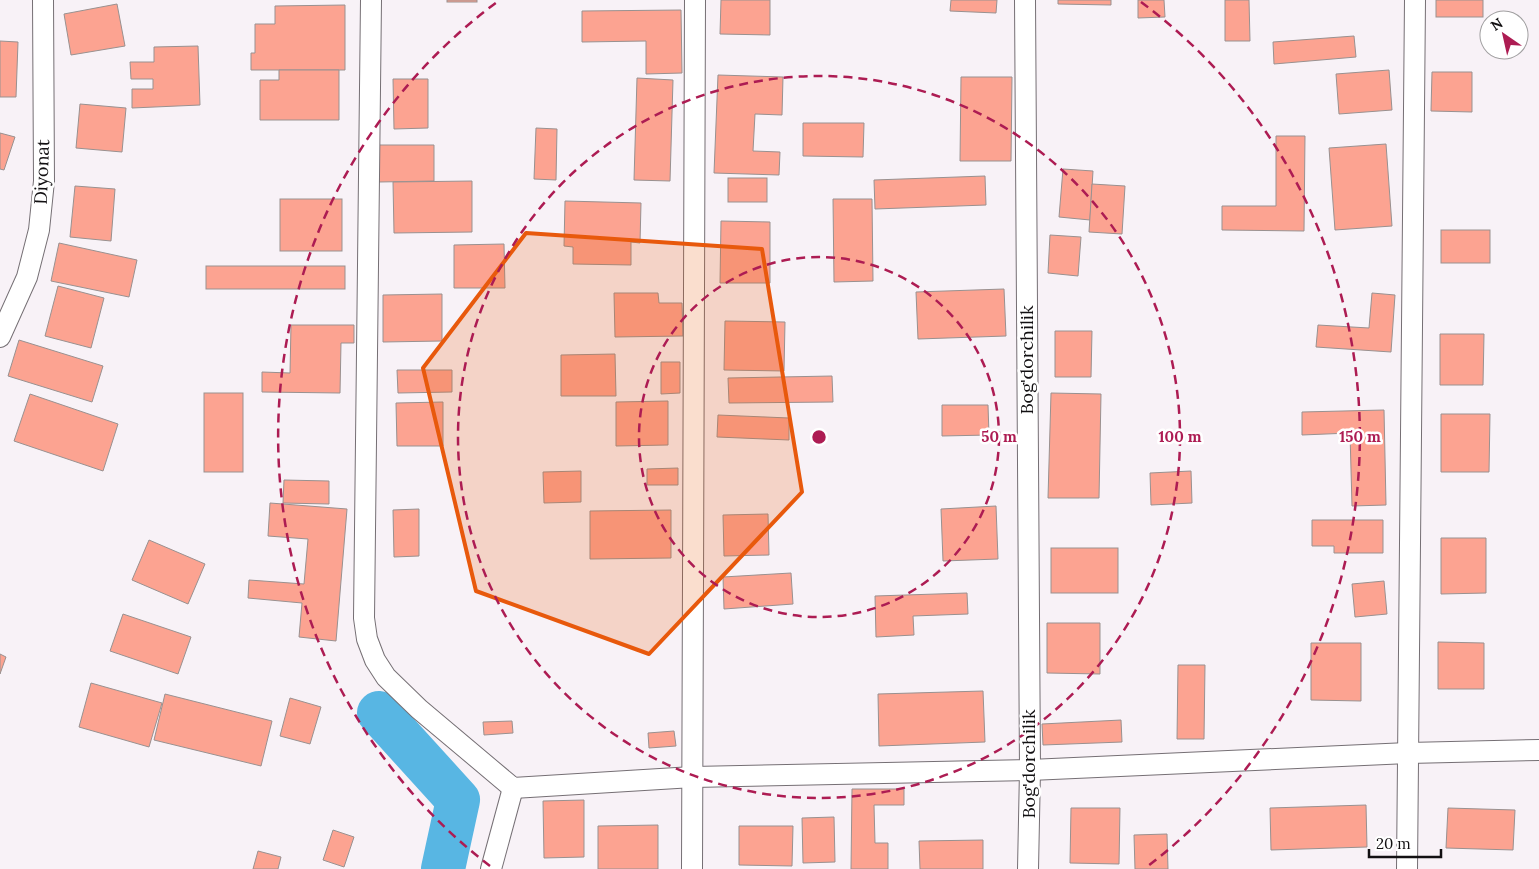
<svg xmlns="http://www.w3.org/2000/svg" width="1539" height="869" viewBox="0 0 1539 869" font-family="Lora,serif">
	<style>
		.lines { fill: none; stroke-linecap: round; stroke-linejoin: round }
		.river { stroke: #58b6e3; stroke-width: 44 }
		.building { fill: #fca391; stroke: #999190 }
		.minor-casing { stroke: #756f74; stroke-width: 22 }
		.minor { stroke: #fff; stroke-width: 20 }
		.marked { fill: #e8590c; fill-opacity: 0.2; stroke: #e8590c; stroke-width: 4; stroke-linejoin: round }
		.ring { fill: none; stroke: #ad1c53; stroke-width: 2.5; stroke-dasharray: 9 6 }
		.labels { text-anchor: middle; stroke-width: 5; stroke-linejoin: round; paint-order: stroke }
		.street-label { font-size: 18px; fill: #121012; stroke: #fff }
		.centre { fill: #ad1c53; stroke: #fff; stroke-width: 2.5 }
		.ring-label { font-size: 15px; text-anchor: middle; font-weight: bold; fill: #ad1c53; stroke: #fff; stroke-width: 5; stroke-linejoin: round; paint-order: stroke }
	</style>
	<rect width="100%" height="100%" fill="#f8f2f7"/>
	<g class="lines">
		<path class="river" d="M379,713l79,87 -15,69"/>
	</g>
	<g class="building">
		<rect x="447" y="0" width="30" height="2"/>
		<path d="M721,0h49v35l-50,-1z"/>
		<path d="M951,0h46l-1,13 -46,-2z"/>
		<path d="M1058,0h53v5l-53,-1z"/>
		<path d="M1138,0h26l1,17 -27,1z"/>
		<path d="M1225,0h24l1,41h-25z"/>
		<rect x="1436" y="0" width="47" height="17"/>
		<path d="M117,4l8,42 -54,9 -7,-41z"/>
		<path d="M345,5v65h-94v-17h4v-29h20v-18z"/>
		<path d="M681,10l1,63 -36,1v-33l-64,1v-31z"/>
		<path d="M1354,36l2,21 -82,7 -1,-22z"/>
		<path d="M0,41l18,1 -2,55h-16z"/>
		<path d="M198,46l2,59 -68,3v-19h21v-10h-22l-1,-17h24v-15z"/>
		<path d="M279,70h60v50h-79v-40h19z"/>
		<path d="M1389,70l3,40 -53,4 -3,-40z"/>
		<path d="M1432,72h40v40l-41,-1z"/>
		<path d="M718,75l65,2 -1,38 -27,-1 -2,37 27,1 -1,23 -65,-2z"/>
		<path d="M961,77h51l-1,84h-51z"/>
		<path d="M637,78l36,2 -3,101 -36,-1z"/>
		<path d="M393,79h35v49l-34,1z"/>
		<path d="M80,104l46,4 -4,44 -46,-4z"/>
		<path d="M803,123h61l-1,34 -60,-1z"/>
		<path d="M536,128l21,1 -1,51 -22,-1z"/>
		<path d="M0,133l15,4 -11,33 -4,-1z"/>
		<path d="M1276,136h29l-1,95 -82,-1v-24h54z"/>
		<path d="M1386,144l6,82 -57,4 -6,-82z"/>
		<path d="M378,145h56v36l-55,1z"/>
		<path d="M1063,169l30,2 -3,49 -31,-3z"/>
		<path d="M985,176l1,29 -111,4 -1,-29z"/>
		<rect x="728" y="178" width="39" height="24"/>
		<path d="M472,181v51l-78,1 -1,-51z"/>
		<path d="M1092,184l33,2 -3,48 -33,-2z"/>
		<path d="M75,186l40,3 -4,52 -41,-4z"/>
		<rect x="280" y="199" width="62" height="52"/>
		<path d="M833,199h39l1,82 -39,1z"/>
		<path d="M565,201l76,2 -1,40 -9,-1v23l-58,-1v-17l-9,-1z"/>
		<path d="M721,221l49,1v61h-50z"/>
		<rect x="1441" y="230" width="49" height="33"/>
		<path d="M1050,235l31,2 -3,39 -30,-3z"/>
		<path d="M59,243l78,17 -8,37 -78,-16z"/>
		<path d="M504,244l1,44h-51v-43z"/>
		<rect x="206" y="266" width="139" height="23"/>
		<path d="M58,286l46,12 -13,50 -46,-12z"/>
		<path d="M1004,289l2,47 -88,3 -2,-47z"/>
		<path d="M614,293h44l1,10h23l1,33 -68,1z"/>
		<path d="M1372,293l23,2 -4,57 -75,-5 2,-22 51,3z"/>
		<path d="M442,294v47l-59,1v-47z"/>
		<path d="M725,321l60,1 -1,49 -60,-1z"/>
		<path d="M291,325h63v18h-13l-1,50 -78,-1v-20l28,1z"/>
		<path d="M1055,331h37l-1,46h-36z"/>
		<path d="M1440,334h44l-1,51h-43z"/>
		<path d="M19,340l84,26 -11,36 -84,-26z"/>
		<path d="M615,354l1,42h-55v-41z"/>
		<path d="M661,362h19v31l-19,1z"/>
		<path d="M397,370h55v22l-54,1z"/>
		<path d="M832,376l1,26 -104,1 -1,-25z"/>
		<rect x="204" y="393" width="39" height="79"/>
		<path d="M1051,393l50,1 -2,104h-51z"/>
		<path d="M30,394l88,30 -15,47 -89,-30z"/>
		<path d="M668,401v44l-52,1v-44z"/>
		<path d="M443,402v44h-46l-1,-43z"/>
		<path d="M942,405h46l1,30 -47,1z"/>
		<path d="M1384,410l2,95 -34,1 -2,-73 -48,2v-23z"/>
		<path d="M1441,414h49l-1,58h-48z"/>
		<path d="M718,415l71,3v22l-72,-3z"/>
		<path d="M678,468v17h-31v-16z"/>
		<path d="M581,471v31l-37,1 -1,-31z"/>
		<path d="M1191,471l1,32 -41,2 -1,-32z"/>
		<path d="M284,480l45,1v23l-46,-1z"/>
		<path d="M270,503l77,6 -11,132 -37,-4 3,-34 -54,-5 1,-18 55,4 4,-45 -40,-3z"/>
		<path d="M996,506l2,53 -55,2 -2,-52z"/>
		<path d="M419,509v47l-25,1 -1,-47z"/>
		<path d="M671,510v48l-81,1v-48z"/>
		<path d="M768,514l1,41 -45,1 -1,-41z"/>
		<path d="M1312,520h71v33h-49v-7h-22z"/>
		<path d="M1441,538h45v55l-45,1z"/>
		<path d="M149,540l56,24 -17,40 -56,-24z"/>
		<rect x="1051" y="548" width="67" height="45"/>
		<path d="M791,573l2,31 -69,5 -1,-32z"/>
		<path d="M1384,581l3,33 -32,3 -3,-33z"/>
		<path d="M967,593l1,21 -55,2 1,19 -38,2 -1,-41z"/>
		<path d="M123,614l68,23 -13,37 -68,-23z"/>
		<path d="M1047,623h53v51l-53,-1z"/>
		<path d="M1438,642l46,1v46h-46z"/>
		<path d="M1311,643h50v58l-50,-1z"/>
		<path d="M0,654l6,3 -6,17z"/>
		<path d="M1178,665h27l-1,74h-27z"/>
		<path d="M91,683l71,20 -13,44 -70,-20z"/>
		<path d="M983,691l2,51 -106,4 -1,-52z"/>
		<path d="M165,694l107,27 -11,45 -107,-26z"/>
		<path d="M290,698l31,9 -11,37 -30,-8z"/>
		<path d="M1121,720l1,22 -79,3 -1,-21z"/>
		<path d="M512,721l1,12 -29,2 -1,-13z"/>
		<path d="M674,731l2,15 -27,2 -1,-15z"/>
		<path d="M852,789h52v16h-30l1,38h13v26h-37z"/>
		<path d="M584,800v57l-40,1 -1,-57z"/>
		<path d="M1366,805l1,42 -96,3 -1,-42z"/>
		<path d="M1071,808h49l-1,56 -49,-1z"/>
		<path d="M1448,808l67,2 -2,40 -67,-2z"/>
		<path d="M834,817l1,45 -32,1 -1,-45z"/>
		<path d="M658,825v44h-60v-43z"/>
		<path d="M739,826h54l-1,40 -53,-1z"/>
		<path d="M333,830l21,7 -10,30 -21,-7z"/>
		<path d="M1167,834l1,35h-33l-1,-34z"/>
		<path d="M983,840v29h-63l-1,-28z"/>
		<path d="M258,851l23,6 -3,12h-25z"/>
	</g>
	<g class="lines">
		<defs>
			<g id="minor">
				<path d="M371,0l-7,618 3,21 8,21 11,17 33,32 94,79 180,-11 337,-7 378,-17 131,-3"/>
				<path d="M1025,0l5,770 -2,99"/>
				<path d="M0,337l27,-60 12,-47 5,-49 -1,-181"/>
				<path d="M491,869l22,-81"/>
				<path d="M692,869l3,-869"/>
				<path d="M1407,869l8,-869"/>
			</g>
		</defs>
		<use href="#minor" class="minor-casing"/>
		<use href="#minor" class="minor"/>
	</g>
	<path class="marked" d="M526,233l236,16 40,243 -153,162 -173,-63 -53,-223z"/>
	<g class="ring">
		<circle cx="819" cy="437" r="180"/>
		<circle cx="819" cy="437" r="361"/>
		<path d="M490 866A541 541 0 0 1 497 2M1141 2A541 541 0 0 1 1148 866"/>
	</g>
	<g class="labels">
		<g class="street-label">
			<text transform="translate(42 172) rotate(-88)" y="6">Diyonat</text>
			<text transform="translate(1027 360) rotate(-90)" y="6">Bog'dorchilik</text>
			<text transform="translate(1029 764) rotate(-90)" y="6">Bog'dorchilik</text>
		</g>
	</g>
	<circle cx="819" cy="437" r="8" class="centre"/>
	<g class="ring-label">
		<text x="999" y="442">50 m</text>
		<text x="1180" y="442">100 m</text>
		<text x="1360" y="442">150 m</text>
	</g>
	<g transform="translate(1504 35) rotate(326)"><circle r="24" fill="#ffffff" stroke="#a09fa0"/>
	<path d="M0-4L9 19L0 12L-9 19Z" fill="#ad1c53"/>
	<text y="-8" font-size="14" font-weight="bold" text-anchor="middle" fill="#121012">N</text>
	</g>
	<path d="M1369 849v8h72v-8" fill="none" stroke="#121012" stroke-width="2.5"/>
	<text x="1376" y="849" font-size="15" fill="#121012" stroke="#ffffff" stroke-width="4" paint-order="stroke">20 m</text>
</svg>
